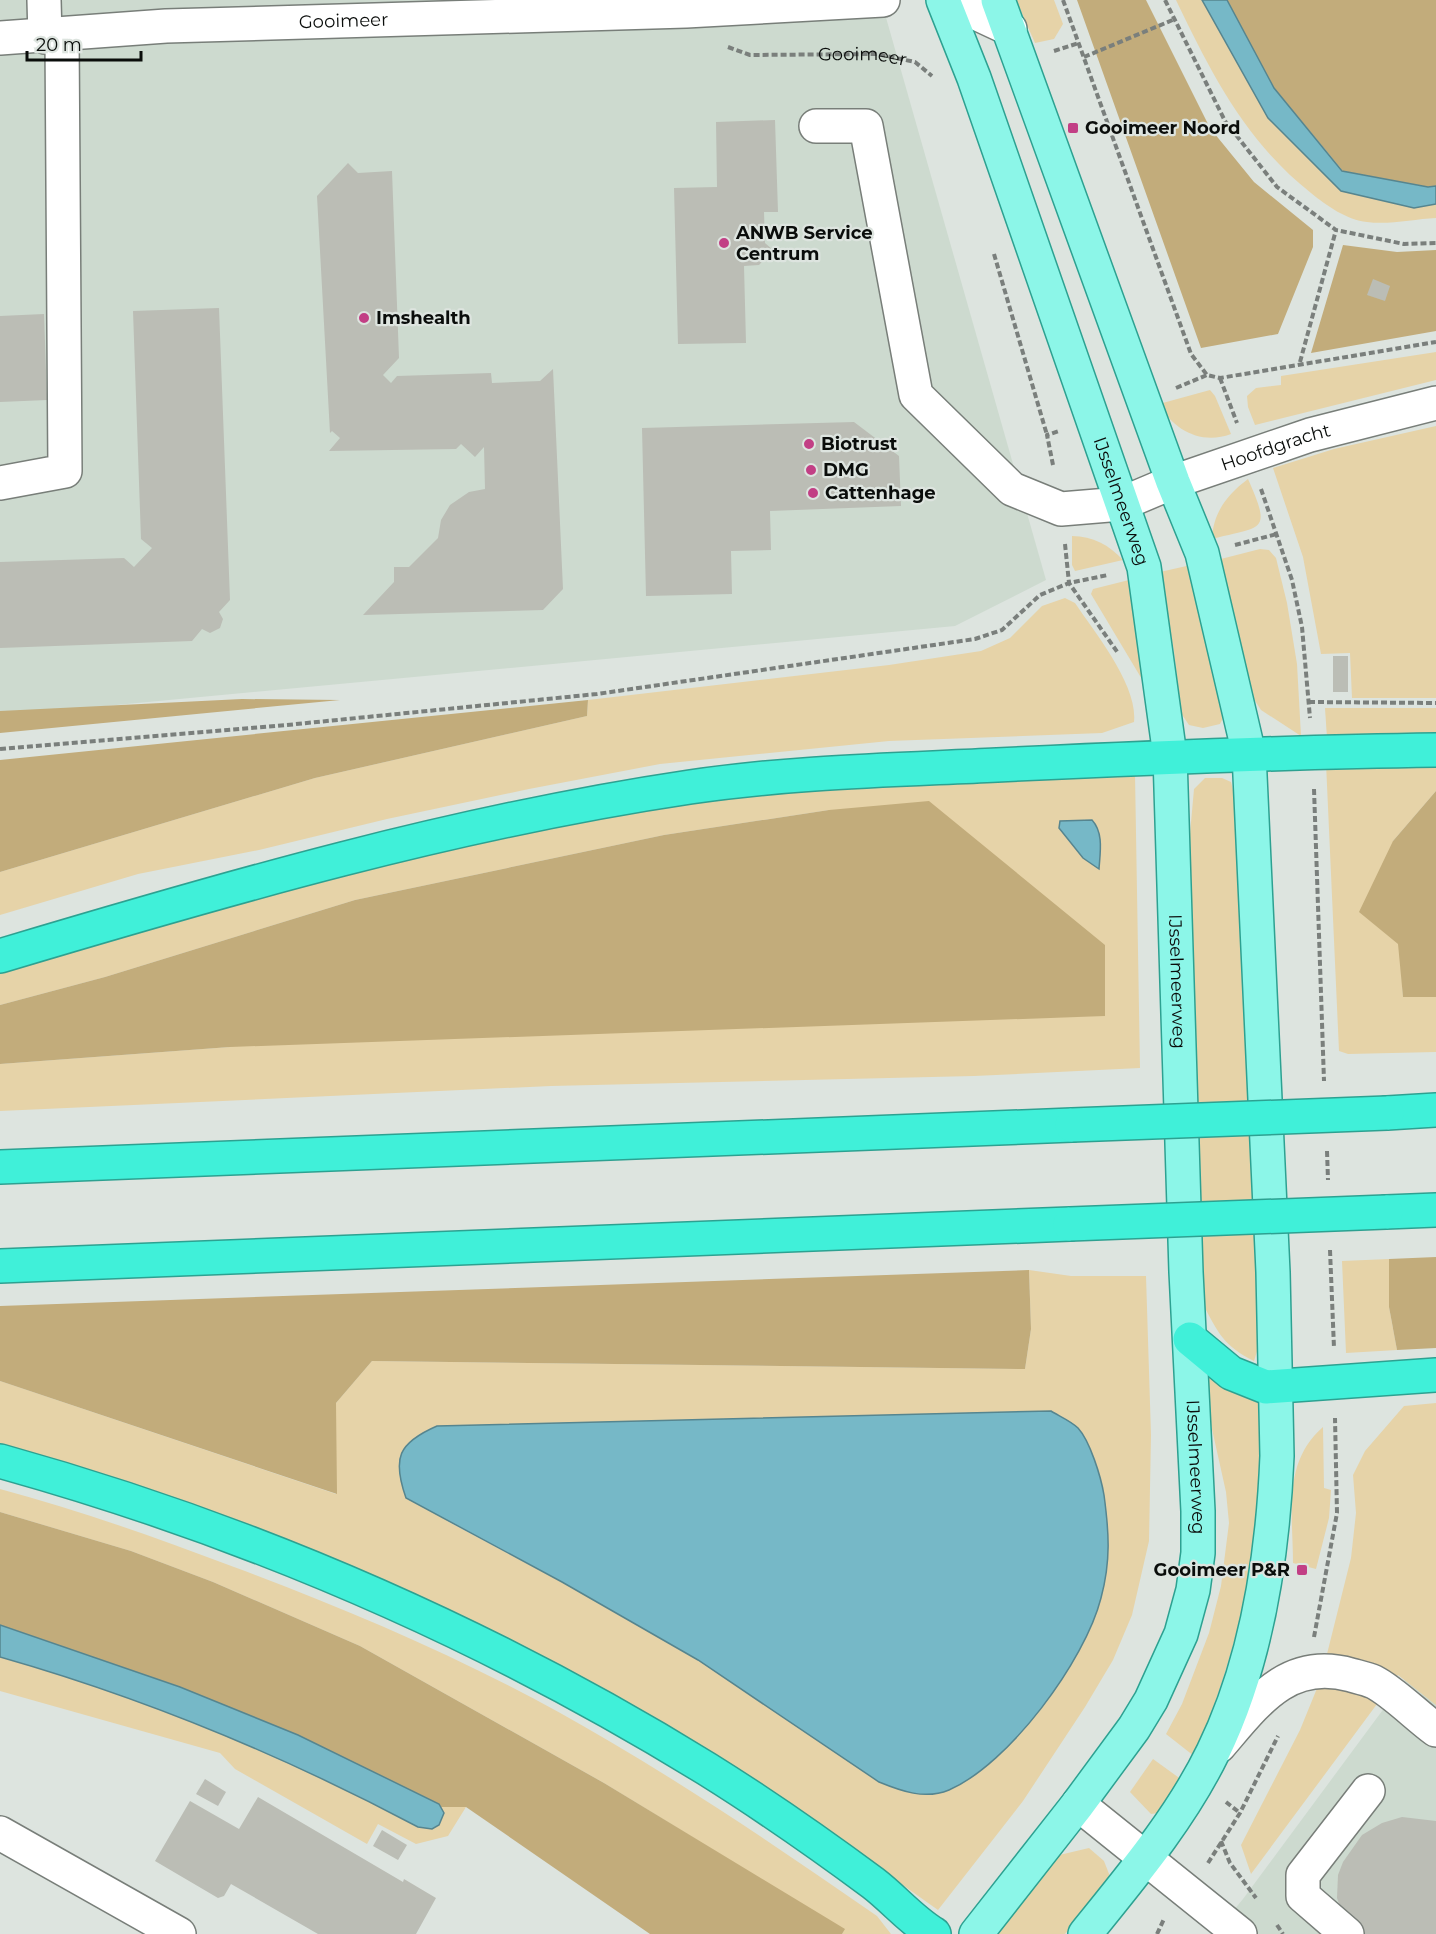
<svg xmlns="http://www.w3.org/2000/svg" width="1436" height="1934" viewBox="0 0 1436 1934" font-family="Montserrat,sans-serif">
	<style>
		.built { fill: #cddacf }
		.green { fill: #e6d3a8; fill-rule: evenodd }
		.forest { fill: #c2ac7b }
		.water { fill: #76b8c7; stroke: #56858f; stroke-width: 1.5 }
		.building { fill: #bbbdb5 }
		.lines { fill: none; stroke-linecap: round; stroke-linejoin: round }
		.minor-casing { stroke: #787e79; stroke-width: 36 }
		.major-casing { stroke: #2da191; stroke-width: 36 }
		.highway-casing { stroke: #2da191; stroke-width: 36 }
		.path { stroke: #7a7f7c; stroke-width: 4; stroke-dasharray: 6 3; stroke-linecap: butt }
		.minor { stroke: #fff; stroke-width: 33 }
		.major { stroke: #8cf6e8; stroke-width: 33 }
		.highway { stroke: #40f0d9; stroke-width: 33 }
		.highway-bridge-casing { stroke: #2da191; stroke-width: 36; stroke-linecap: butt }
		.highway-bridge { stroke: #40f0d9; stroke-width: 33 }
		.poi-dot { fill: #c23f85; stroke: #dde4df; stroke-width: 2 }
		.labels { text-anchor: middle; stroke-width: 4.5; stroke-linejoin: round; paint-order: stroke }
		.street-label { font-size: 18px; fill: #0a0d0b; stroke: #dde4df }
		.poi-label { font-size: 18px; font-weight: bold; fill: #0a0d0b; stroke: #dde4df; text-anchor: start }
	</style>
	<rect width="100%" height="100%" fill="#dde4df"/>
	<g class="built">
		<path d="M0,0h881l165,580 -91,46 -955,90z"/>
		<path d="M1436,1638v296h-222l29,-35z"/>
	</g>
	<g class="green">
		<path d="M1016,0h38l9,24 -9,15 -19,4z"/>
		<path d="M1176,0h26l66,118 146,90 22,-4v14c-22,1 -47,7 -69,4 -20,-2 -40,-16 -56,-29 -65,-51 -100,-120 -135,-193z"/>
		<path d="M1436,352v28l-181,45 -7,-18 -1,-11 9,-8 25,-3v-9z"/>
		<path d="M1210,390l5,6 16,38c-29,11 -57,-3 -72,-30z"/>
		<path d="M1436,426v272h-84l-2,-45 -29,1 -18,-97 -30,-89 61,-19z"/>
		<path d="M1248,479c24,54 15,47 -36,60 1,-27 16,-45 36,-60z"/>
		<path d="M1072,536c21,0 37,9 51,24l-48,11 -3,-6z"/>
		<path d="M1260,549l9,1 7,8 11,45 10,61 4,72 -40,-26 -11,-17 -33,-133z"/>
		<path d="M1191,565l33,151 -4,8 -17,4 -14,-3 -8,-12 -7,-62 -14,-79z"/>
		<path d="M1133,579l13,107 -55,-92 2,-5z"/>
		<path d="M1065,598l10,5c20,30 63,82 59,119l-32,11 -213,8 -229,23 -131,25 -142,30 -128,31 -121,24 -138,41v-43l315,-94 272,-62 1,-16 301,-35 92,-14 29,-13 32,-32z"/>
		<path d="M1325,708h111v29l-109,1z"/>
		<path d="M1436,761v30l-43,50 10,156h33v55l-88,2 -9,-3 -13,-288z"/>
		<path d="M1135,774l5,294 -166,8 -423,10 -551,25v-47l230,-17 599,-237 -165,25 -309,65 -250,77 -105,28v-40l167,-50 385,-90 189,-29 174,-14zM1092,820l-9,38 -24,-30 2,-7z"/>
		<path d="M1205,778h17l9,4 3,12 25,528v23l-5,16c-30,-15 -36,-28 -51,-57l-16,-437 7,-78z"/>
		<path d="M1389,1259v48l8,43 -51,3 -4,-92z"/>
		<path d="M1029,1270l42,6h75l5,159 -2,106 -17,74 -19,45 -28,47 -62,94 -85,109 -62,-44 -172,-110 -704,-308v-67l336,113v-91l36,-42 653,8 6,-40zM445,1520l543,246 -109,16 -181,-122 -136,-78z"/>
		<path d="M1206,1371l21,17 37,18c1,122 -22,238 -70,350l-28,-22 16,-30 27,-71 12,-47 8,-63 -3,-31 -18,-81z"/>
		<path d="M1436,1403v302l-38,-30 -5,7 -67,-24 25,-100 5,-45 -3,-38 12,-24 39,-45z"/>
		<path d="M1323,1427l1,61 7,2 -2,28 -13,51 -23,-6c0,-50 -11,-100 30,-136z"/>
		<path d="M0,1489c79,21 157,49 234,78 129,48 256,103 375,174 92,54 180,114 268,175l14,18h-49l2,-4 -240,-147 -244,-137 -147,-64 -82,-31 -131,-39z"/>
		<path d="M0,1657c144,41 286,100 418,170l26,-14 -4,-6h26l-18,29 -32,8 -38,-20 -11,20 -132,-75 -15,-16 -220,-62z"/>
		<path d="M1320,1681l60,19 -129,174 -10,-29 59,-115z"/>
		<path d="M1153,1759l29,21 -24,33 -7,1 -21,-22z"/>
		<path d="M1089,1848l15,13 7,18 -46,55h-75l61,-77z"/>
	</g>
	<g class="forest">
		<path d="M1077,0h69l64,128 44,54 59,48v17l-35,87 -77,14z"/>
		<path d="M1227,0h209v186l-8,1 -85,-16 -69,-83z"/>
		<path d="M1343,245l54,7 39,-2v81l-125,22z"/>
		<path d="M242,699l98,1 -340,33v-22z"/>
		<path d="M588,700l-1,16 -272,62 -315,94v-112z"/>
		<path d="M1436,791v206h-33l-5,-53 -39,-32 34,-71z"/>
		<path d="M929,801l176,144v71l-875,31 -230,17v-59l105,-28 250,-77 309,-65 165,-25z"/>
		<path d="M1436,1257v91l-39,2 -8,-43v-48z"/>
		<path d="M1029,1270l2,59 -6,40 -653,-8 -36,42 1,91 -337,-113v-75z"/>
		<path d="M0,1512l131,39 82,31 147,64 244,137 241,146 -3,5h-192l-184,-127h-26l-142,-72 -118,-48 -180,-62z"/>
	</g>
	<g class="water">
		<path d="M1202,0h25l47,88 68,83 86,16 8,-1v18l-22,4 -73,-17 -73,-73z"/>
		<path d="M1092,820c12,13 8,33 7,49l-16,-11 -24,-30 1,-7z"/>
		<path d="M1051,1411c8,5 20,10 27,17 12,13 23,49 26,67 5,37 7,66 -3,103 -16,63 -92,166 -152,192 -24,10 -48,1 -70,-8l-181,-122 -136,-78 -156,-84c-14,-40 -8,-55 31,-72z"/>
		<path d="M0,1625l180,62 118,48 141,69 5,9 -5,12 -7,4 -14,-2c-132,-70 -274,-129 -418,-170z"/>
	</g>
	<g class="building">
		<path d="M775,120l3,92h-14l1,31 8,7 -14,15 -15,1 2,77 -68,1 -4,-156 43,-1 -1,-65z"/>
		<path d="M348,163l10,10 34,-2 7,187 -16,17 8,8 6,-7 94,-3 1,10 48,-2 13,-12 10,220 -20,21 -180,5 31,-33v-15h15l29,-29 3,-18 9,-15 19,-13 16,-3 -1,-42 -9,10 -14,-13 -5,5 -127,2 11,-13 -8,-7 -2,2 -13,-237z"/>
		<path d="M1373,279l17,7 -5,15 -18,-6z"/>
		<path d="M219,308l11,292 -11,12 4,7 -3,9 -10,5 -8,-4 -10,12 -192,7v-86l124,-4 10,9 18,-19 -11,-9 -8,-228z"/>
		<path d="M44,314l3,86 -47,2v-86z"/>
		<path d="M854,422l45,34 2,50 -131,5 1,39 -40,1 1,43 -86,2 -4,-168z"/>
		<rect x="1333" y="656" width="15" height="36"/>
		<path d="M205,1779l21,13 -8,14 -22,-12z"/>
		<path d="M258,1797l145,85 1,-3 32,19 -20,36h-98l-87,-50 -7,12 -6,2 -63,-37 35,-60 49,28z"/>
		<path d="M1402,1817l34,4v113h-87l-12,-36 1,-23 5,-13 19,-27 20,-12z"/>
		<path d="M382,1830l25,15 -9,15 -25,-14z"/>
	</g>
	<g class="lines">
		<defs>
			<g id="minor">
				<path d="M44,0l1,37"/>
				<path d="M948,0l62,29"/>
				<path id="s2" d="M0,38l166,-12 520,-15 197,-11"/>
				<path id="s3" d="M816,126h50l50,269 96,94 49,20 60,-5 52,-22 137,-47 126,-32"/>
				<path d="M0,483l65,-12 -3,-435"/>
				<path d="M1219,1746c37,-43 69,-89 132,-71 7,2 16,4 23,7 18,9 44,35 62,48"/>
				<path d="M1078,1804l162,130"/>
				<path d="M0,1833l179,101"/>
				<path d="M1347,1934l-44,-38v-21l65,-84"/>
			</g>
			<g id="major">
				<path id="s4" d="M943,0l31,78 170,489 26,189 16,516 12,239v42l-5,37 -12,44 -30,66 -17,28 -56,76 -102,130"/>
				<path d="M998,0l175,482 29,71 47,201 24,518 4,184c-4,98 -20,206 -64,296 -32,66 -82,125 -128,182"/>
			</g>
			<g id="highway">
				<path d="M0,956c227,-68 455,-134 690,-169 101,-15 205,-17 307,-22 146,-7 292,-13 439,-15"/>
				<path d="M1387,1113l49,-3"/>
				<path d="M0,1167l1072,-42"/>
				<path d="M1386,1212l50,-2"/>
				<path d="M0,1266l1070,-42"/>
				<path d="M1190,1339l41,34 35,14 170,-12"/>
				<path d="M0,1461c248,69 488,173 707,308 56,35 112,74 166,114 21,16 38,37 61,51"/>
			</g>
		</defs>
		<use href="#minor" class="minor-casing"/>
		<use href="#major" class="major-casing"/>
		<use href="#highway" class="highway-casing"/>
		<g class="path">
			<path d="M1063,0l128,354 16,21 13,3 216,-36"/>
			<path d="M1165,0l60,121 52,66 59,43 68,14 32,-1"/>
			<path id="s1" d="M728,47l22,8 127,-1 38,8 17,14"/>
			<path d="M1054,51l25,-8"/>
			<path d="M1084,57l91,-38"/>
			<path d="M994,254l53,181"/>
			<path d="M1300,362l36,-132"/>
			<path d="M1220,378l17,45"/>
			<path d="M1176,388l31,-13"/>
			<path d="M1053,465l-6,-30 12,-4"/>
			<path d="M1261,489l31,91 10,47 8,91"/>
			<path d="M1065,544l4,39 49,70"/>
			<path d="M1235,545l42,-11"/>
			<path d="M1309,702l127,1"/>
			<path d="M0,749l287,-24 310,-31 378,-55 27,-9 38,-35 29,-12 39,-8"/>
			<path d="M1314,789l10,292"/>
			<path d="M1327,1151l1,29"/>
			<path d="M1330,1250l4,98"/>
			<path d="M1314,1637l23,-124 -2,-95"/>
			<path d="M1226,1802l14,11"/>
			<path d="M1221,1841l9,22 26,35"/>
			<path d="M1208,1863l32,-50 38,-77"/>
			<path d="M1277,1925l6,9"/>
			<path d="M1157,1934l7,-15"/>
		</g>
		<use href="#minor" class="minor"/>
		<use href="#major" class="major"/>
		<use href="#highway" class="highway"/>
		<defs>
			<g id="highway-bridge">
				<path d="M1072,1125l315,-12"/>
				<path d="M1070,1224l316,-12"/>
			</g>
		</defs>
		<use href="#highway-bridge" class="highway-bridge-casing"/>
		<use href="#highway-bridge" class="highway-bridge"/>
	</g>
	<g class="poi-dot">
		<rect x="1067" y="122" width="12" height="12" rx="3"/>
		<circle cx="724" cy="243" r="6"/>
		<circle cx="364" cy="318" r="6"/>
		<circle cx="809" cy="444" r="6"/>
		<circle cx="811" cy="470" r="6"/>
		<circle cx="813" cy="493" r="6"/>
		<rect x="1296" y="1564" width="12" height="12" rx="3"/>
	</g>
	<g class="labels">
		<g class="street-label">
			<text dy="6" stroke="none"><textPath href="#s2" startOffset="344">Gooimeer</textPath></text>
			<text dy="6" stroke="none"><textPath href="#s1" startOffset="136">Gooimeer</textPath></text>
			<text dy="6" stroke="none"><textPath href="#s3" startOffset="736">Hoofdgracht</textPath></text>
			<text dy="6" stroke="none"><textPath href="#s4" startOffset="532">IJsselmeerweg</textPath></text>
			<text dy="6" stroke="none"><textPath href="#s4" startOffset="1018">IJsselmeerweg</textPath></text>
			<text dy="6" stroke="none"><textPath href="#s4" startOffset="1504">IJsselmeerweg</textPath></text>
		</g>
		<g class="poi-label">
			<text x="1085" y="134">Gooimeer Noord</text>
			<text x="736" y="239">ANWB Service<tspan x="736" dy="21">Centrum</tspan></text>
			<text x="376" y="324">Imshealth</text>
			<text x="821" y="450">Biotrust</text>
			<text x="823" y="476">DMG</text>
			<text x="825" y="499">Cattenhage</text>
			<text x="1290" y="1576" text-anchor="end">Gooimeer P&amp;R</text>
		</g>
	</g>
	<path d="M27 51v9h114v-9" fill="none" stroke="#0a0d0b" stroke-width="3"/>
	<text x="36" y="51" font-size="18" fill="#0a0d0b" stroke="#dde4df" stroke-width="4.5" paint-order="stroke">20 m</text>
</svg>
